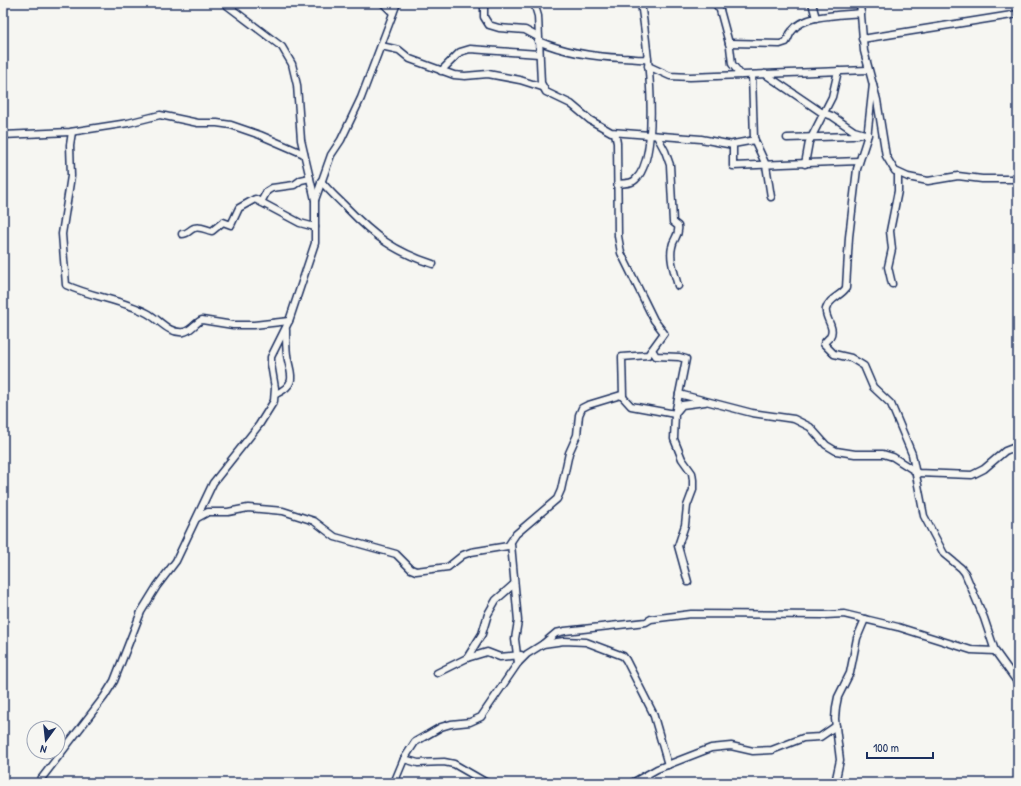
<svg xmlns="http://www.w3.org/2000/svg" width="1021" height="786" viewBox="0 0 1021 786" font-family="'Patrick Hand',sans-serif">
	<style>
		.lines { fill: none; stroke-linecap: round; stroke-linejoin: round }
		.minor-casing { stroke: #1b2f5e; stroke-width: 9 }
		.minor { stroke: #f6f6f2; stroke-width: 6 }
	</style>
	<rect width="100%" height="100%" fill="#f6f6f2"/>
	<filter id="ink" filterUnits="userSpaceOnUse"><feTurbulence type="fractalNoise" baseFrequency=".025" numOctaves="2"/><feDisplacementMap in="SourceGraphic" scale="8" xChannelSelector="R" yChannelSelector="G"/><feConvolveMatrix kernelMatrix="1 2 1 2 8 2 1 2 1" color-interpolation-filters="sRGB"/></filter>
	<g filter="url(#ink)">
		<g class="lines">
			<defs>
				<g id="minor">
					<path d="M383,3l10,10"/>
					<path d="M484,3v14l5,8 10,3 26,2 13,7"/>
					<path d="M534,3l4,13 3,67 5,9 25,12 19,16 21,12 90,7 32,6"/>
					<path d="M715,3l5,7 10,37 2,17 9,11"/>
					<path d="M812,3l4,15"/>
					<path d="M860,3l4,48 13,49 9,56 9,15 13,6 20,4 30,-5 24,3h36"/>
					<path d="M862,39l156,-25"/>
					<path d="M538,41c26,11 57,16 85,17 8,0 16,2 25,1"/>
					<path d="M729,43l51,1 6,-2c3,-4 3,-8 6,-11 12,-17 50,-16 69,-18"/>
					<path d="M381,46l18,4 11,9 44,16 11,1 23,-2 32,6 22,7"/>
					<path d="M648,66l22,10 20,1 178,-7"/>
					<path d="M441,71l19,-19 10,-3 69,5"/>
					<path d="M765,74l56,38 11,4 22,15 14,4"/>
					<path d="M752,75l2,64 12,26 5,32"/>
					<path d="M873,84l-6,54 -10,31 -8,68 -3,51c-5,8 -17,10 -20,21 -2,9 10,18 4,28 -2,2 -5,4 -6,7l10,10 17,4 13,8 9,21 18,17 21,50 12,62 20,38 17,14 4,5 19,45 11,33 23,32"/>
					<path d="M72,132l-2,13 1,31 -9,58 4,51c26,12 56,15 81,28 12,6 21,21 37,19 7,-1 12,-10 18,-12l31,5h21l35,-4"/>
					<path d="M615,133l2,10 1,93 3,17 33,67 10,13 -16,22 -26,2 1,39"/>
					<path d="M3,135l67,-3 58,-9 32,-8 38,8h19l14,2 29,10 44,19"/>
					<path d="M657,136l8,15 5,14 3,57 5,4c2,10 -5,12 -6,21 -3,12 3,27 6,39"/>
					<path d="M787,138l65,-2 9,-2"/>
					<path d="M755,140l-22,4v22l126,-5"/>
					<path d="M805,164l4,-22 23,-45 6,-26"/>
					<path d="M321,181c8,10 17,18 26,27 27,28 48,44 86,56"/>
					<path d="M618,184c6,-1 13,0 17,-4 28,-24 11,-143 6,-177"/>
					<path d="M315,200l16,-45 10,-15 20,-42 36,-95"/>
					<path d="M261,202l6,-11 5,-3 22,-3 7,-5 9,-2"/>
					<path d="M182,234c6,0 7,-4 12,-6 7,-2 12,2 18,3l11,-9 8,3 8,-17 16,-9 45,24 15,4"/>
					<path d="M892,284l-4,-17 4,-18 -2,-18 8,-40v-18"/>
					<path d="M276,394c23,-11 14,-20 11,-39 -1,-8 -1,-17 -1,-25"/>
					<path d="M679,394l73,19 42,6 16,8 16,18 10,6 19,3h28l10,3 25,16 54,2 12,-6 21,-18 13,-5"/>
					<path d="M677,411l5,-6 23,-3"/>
					<path d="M675,414l-1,25 8,20 10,14 1,7v10l-6,16 -2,19 -7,21 10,36"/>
					<path d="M197,518l11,-6h20l20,-4 35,3 31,10 21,16 61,17 15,15 5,2 32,-4 15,-12 8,-3 37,-6 8,-12 41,-35 4,-9 8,-37 8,-18 2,-20 3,-7 6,-3 33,-10 10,11 44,8 11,-55 -7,-2 -23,-1 -4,-6"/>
					<path d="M511,544l7,77 -3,18 3,24"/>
					<path d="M543,644l13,-11 9,-2 81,-9 5,-3 40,-5 134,1 19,-1 54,13 73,23 24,1"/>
					<path d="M467,658l20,-6 13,5 21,-2"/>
					<path d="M437,673l30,-15 15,-24 6,-20 8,-14 18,-16"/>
					<path d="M404,759l14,4 26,-1 10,2 33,19"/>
					<path d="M38,783l66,-86 10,-16 27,-69 16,-26 19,-25 37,-78 46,-58 15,-24 1,-13 -4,-24v-7l18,-36 26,-78v-43l-14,-60 -4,-55 -5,-21 -10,-17 -58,-44"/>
					<path d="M394,783l10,-24 11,-17 26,-15 10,-3 19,-2 11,-5 37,-54 9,-9 16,-10 21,-3 22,1 37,14 3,4 27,53 15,52"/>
					<path d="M632,783l25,-14 54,-21 20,-2 22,5 19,-1 31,-12 17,-1 16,-11"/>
					<path d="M835,783l5,-23 -5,-41 1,-12 2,-10 12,-24 7,-35 8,-19"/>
				</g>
			</defs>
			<use href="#minor" class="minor-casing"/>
			<use href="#minor" class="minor"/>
		</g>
	</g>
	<rect width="1021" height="786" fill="none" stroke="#f6f6f2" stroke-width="16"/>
	<rect x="8" y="8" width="1005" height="770" fill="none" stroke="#1b2f5e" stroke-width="1.5" filter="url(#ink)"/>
	<g transform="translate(46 740) rotate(195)"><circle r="19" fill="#f6f6f2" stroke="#9ea6b7"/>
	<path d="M0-3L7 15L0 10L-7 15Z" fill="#1b2f5e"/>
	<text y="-6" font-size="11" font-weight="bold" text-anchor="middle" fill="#1b2f5e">N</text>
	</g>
	<path d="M867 752v6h66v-6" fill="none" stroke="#1b2f5e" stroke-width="2"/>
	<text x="873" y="752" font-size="12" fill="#1b2f5e" stroke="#f6f6f2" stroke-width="3" paint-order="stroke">100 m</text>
</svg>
